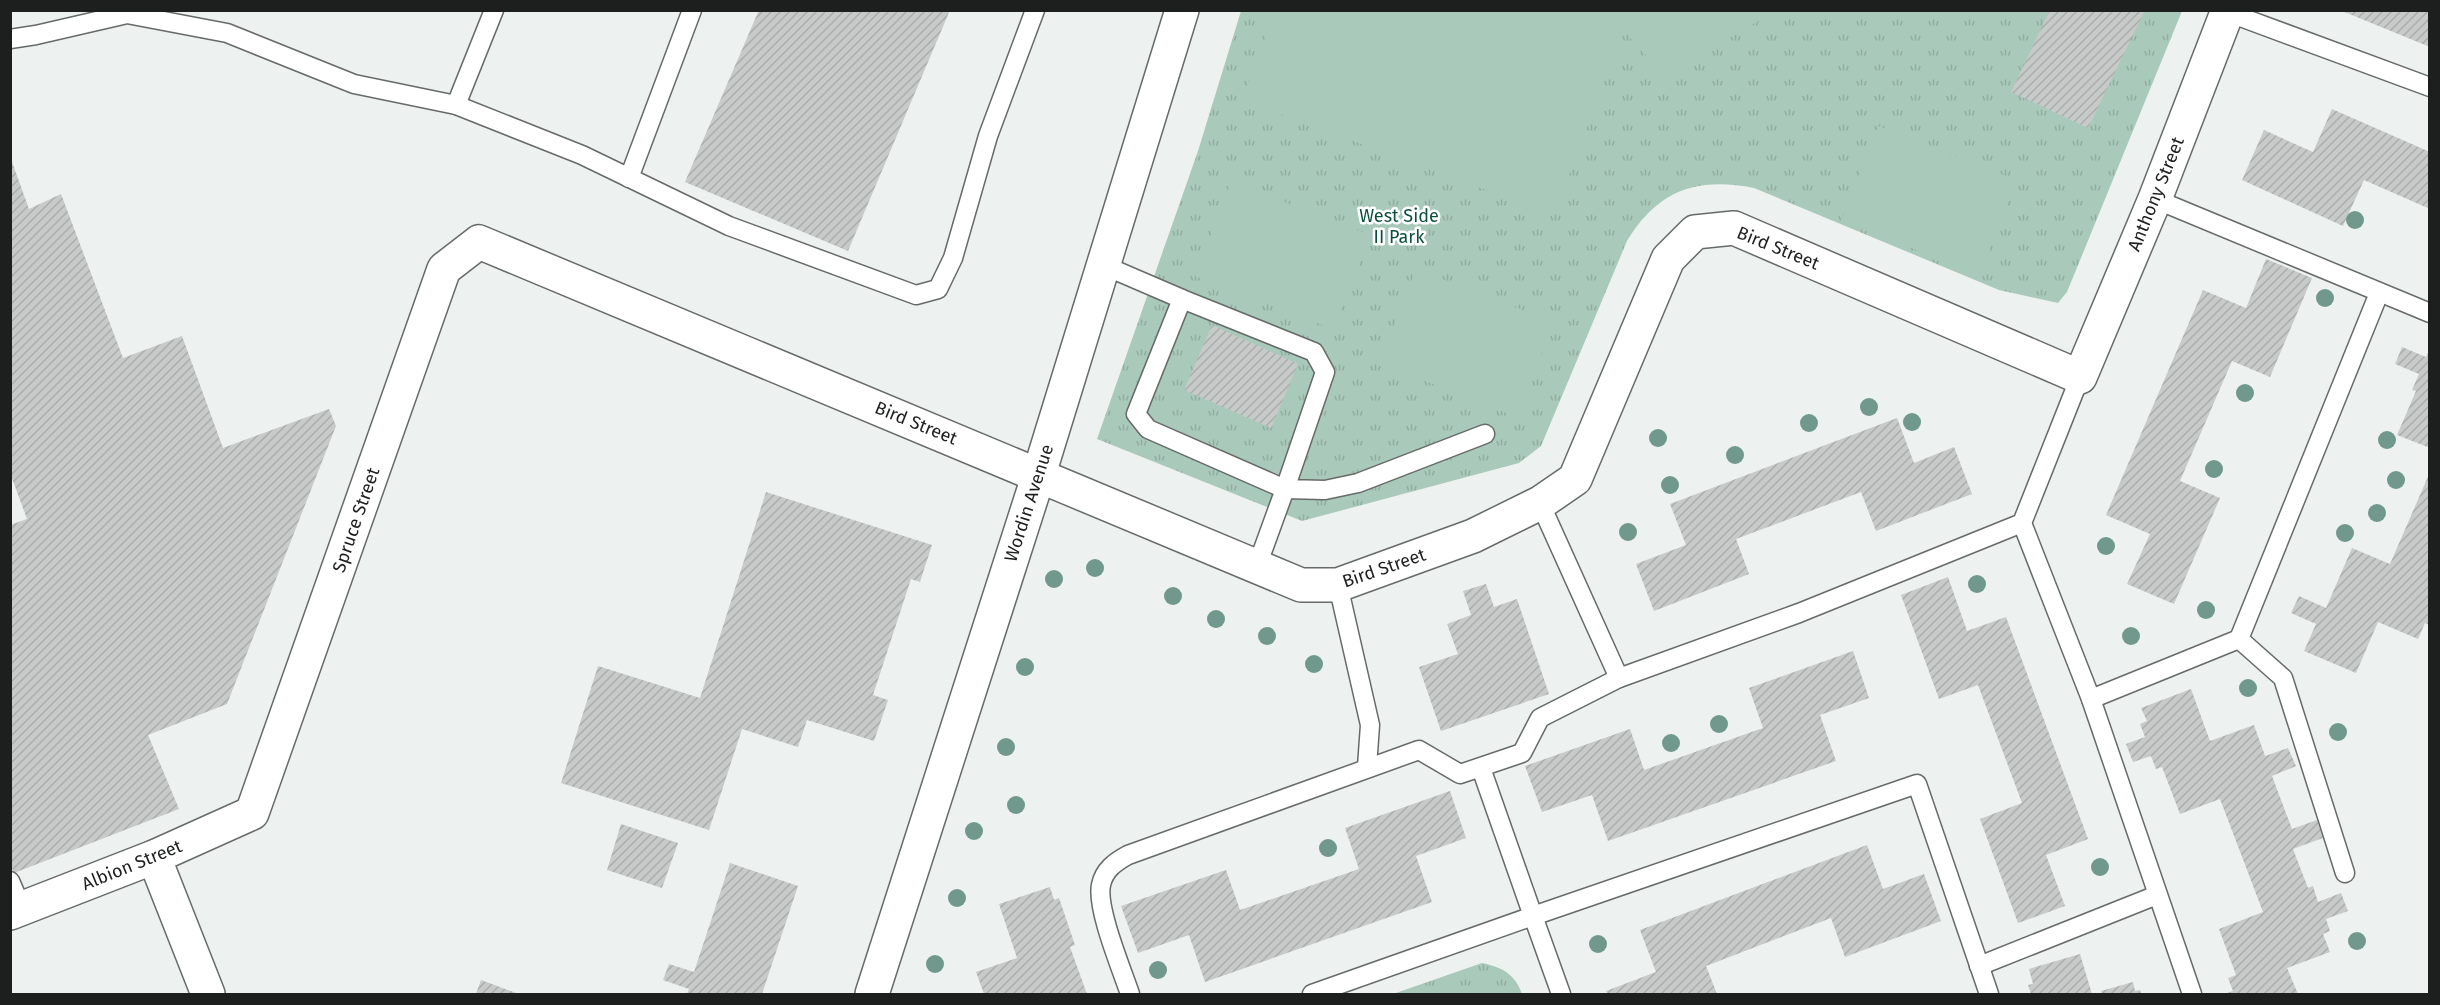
<svg xmlns="http://www.w3.org/2000/svg" width="2440" height="1005" viewBox="0 0 2440 1005" font-family="'Fira Sans',sans-serif">
	<style>
		.grass { fill: url(#grass-tufts) }
		.pitch { fill: #a9cabb }
		.building { fill: url(#building-hatch) }
		.lines { fill: none; stroke-linecap: round; stroke-linejoin: round }
		.lane-casing { stroke: #666a68; stroke-width: 21 }
		.street-casing { stroke: #666a68; stroke-width: 36 }
		.secondary-casing { stroke: #666a68; stroke-width: 36 }
		.lane { stroke: #fff; stroke-width: 18 }
		.street { stroke: #fff; stroke-width: 33 }
		.secondary { stroke: #fff; stroke-width: 33 }
		.tree { fill: #71988c }
		.labels { text-anchor: middle; stroke-width: 5; stroke-linejoin: round; paint-order: stroke }
		.street-label { font-size: 18px; fill: #1d1e1e; stroke: #fff }
		.park-label { font-size: 18px; fill: #0b503b; stroke: #fff }
	</style>
	<defs>
		<pattern id="grass-tufts" width="24" height="20" patternUnits="userSpaceOnUse" patternTransform="scale(1.5)"><rect width="24" height="20" fill="#a9cabb"/><path d="M3 7l-1-3M5 7V3M7 7l1-3M15 17l-1-3M17 17v-4M19 17l1-3" fill="none" stroke="#91ada0"/></pattern>
		<pattern id="building-hatch" width="6" height="6" patternUnits="userSpaceOnUse" patternTransform="scale(1.5)"><rect width="6" height="6" fill="#c6cac8"/><path d="M-1 1l2-2M0 6l6-6M5 7l2-2" fill="none" stroke="#aaadab"/></pattern>
	</defs>
	<rect width="100%" height="100%" fill="#edf1ef"/>
	<g class="grass">
		<path d="M1241,11h941l-115,281 -9,11 -59,-13 -245,-102c-57,-11 -96,2 -127,53l-86,205 -22,17 -217,58 -205,-82 101,-288z"/>
		<path d="M1482,963c20,4 33,11 40,31h-129z"/>
	</g>
	<g class="pitch">
		<path d="M1275,11v-1l500,1 -110,65 -42,-46 -69,185 -312,-115z"/>
		<path d="M1878,126l138,54 -36,94 -139,-53z"/>
		<path d="M1231,182l139,53 -37,94 -138,-53z"/>
		<path d="M1416,269l138,53 -37,95 -138,-54z"/>
	</g>
	<g class="building">
		<path d="M759,10h191l-102,241 -163,-69z"/>
		<path d="M2050,10l94,2 -56,116 -77,-36z"/>
		<path d="M2430,10v37l-88,-36v-1z"/>
		<path d="M2332,109l98,43v57l-66,-29 -21,46 -101,-46 22,-50 49,22z"/>
		<path d="M11,159l18,50 32,-15 62,164 59,-22 41,112 106,-39 7,17 -109,278 -79,31 31,74 -165,64 -4,-9v-339l17,-6 -17,-46z"/>
		<path d="M2266,259l46,19 -42,99 -38,-16 -52,120 40,17 -46,106 -47,-20 23,-50 -44,-19 97,-225 43,18z"/>
		<path d="M1212,325l86,39 -27,64 -87,-38z"/>
		<path d="M2402,347l24,10 4,-8v99l-33,-13 19,-44 -4,-1 7,-16 -24,-10z"/>
		<path d="M1897,418l17,45 40,-16 18,47 -96,37 -15,-39 -125,47 13,35 -95,37 -18,-47 50,-19 -16,-41z"/>
		<path d="M2430,472v153l-5,-2 -7,16 -40,-17 -22,51 -52,-22 12,-27 -25,-11 8,-17 27,12 26,-60 38,16z"/>
		<path d="M766,492l166,53 -12,37 -9,-3 -38,116 15,5 -14,41 -67,-21 -9,27 -56,-18 -33,101 -148,-47 37,-117 102,32z"/>
		<path d="M1948,577l19,54 39,-14 82,222 -42,16 19,51 -47,17 -38,-104 42,-16 -44,-118 -39,14 -38,-104z"/>
		<path d="M1486,584l8,23 23,-8 32,95 -108,37 -22,-64 39,-13 -11,-30 24,-9 -8,-24z"/>
		<path d="M1853,651l16,47 -49,17 16,46 -228,80 -16,-46 -50,17 -17,-46 105,-37 14,41 119,-42 -14,-40z"/>
		<path d="M2191,689l19,52 44,-16 11,31 23,-8 8,18 -24,10 20,53 25,-9 6,18 -30,11 15,39 5,-2 5,16 23,-9 7,18 -22,8 4,12 -7,3 7,18 -43,16 11,26h-74l9,-3 -5,-13 8,-3 -17,-46 44,-17 -43,-113 -40,15 -18,-47 -6,2 -5,-13 -18,6 -7,-18 19,-7 -5,-13 7,-3 -6,-13z"/>
		<path d="M1450,791l16,47 -50,18 16,46 -227,80 -16,-47 -51,18 -17,-47 105,-36 14,40 119,-41 -14,-41z"/>
		<path d="M621,824l57,19 -16,45 -55,-18z"/>
		<path d="M1867,845l16,44 41,-15 17,47 -96,36 -14,-39 -125,48 11,28h-109l-2,-3 50,-19 -16,-42z"/>
		<path d="M730,863l68,23 -36,108h-75l2,-5 -26,-9 6,-16 25,8z"/>
		<path d="M1050,887l4,13 5,-2 16,47 -5,2 17,47h-103l-8,-22 41,-14 -18,-54z"/>
		<path d="M2080,954l12,40h-61l-3,-9 5,-1 -4,-15z"/>
		<path d="M481,980l35,13 -1,1h-39z"/>
		<path d="M2133,982l2,9 5,-1 1,4h-39l-1,-3z"/>
	</g>
	<g class="lines">
		<defs>
			<g id="lane">
				<path d="M2227,12l203,75"/>
				<path d="M10,39l26,-4 91,-21 100,19 127,51 102,21 126,50 147,71 187,69 22,-6 15,-31 35,-122 47,-126"/>
				<path d="M456,105l38,-95"/>
				<path d="M629,178l63,-168"/>
				<path d="M2155,199l275,114"/>
				<path d="M1103,265l79,34 -46,115 12,15 137,60 -28,77"/>
				<path d="M1182,299l132,53 11,20 -40,117 40,1 33,-7 127,-49"/>
				<path d="M1540,503l79,175"/>
				<path d="M2022,523l69,176 101,295"/>
				<path d="M1338,585l32,140 -3,42"/>
				<path d="M2091,699l148,-60"/>
				<path d="M1481,768l52,148 384,-132 72,210"/>
				<path d="M2345,873l-62,-195 -44,-39 140,-346"/>
				<path d="M10,881l12,28"/>
				<path d="M1979,966l178,-71"/>
				<path d="M1130,994c-8,-24 -34,-86 -29,-109 3,-15 14,-23 27,-30l291,-105 41,24 62,-21 18,-35 79,-40 180,-65 223,-90 58,-146"/>
				<path d="M1312,994l221,-78 28,78"/>
			</g>
			<g id="street">
				<path d="M154,857l54,137"/>
				<path d="M10,913l144,-56 98,-44 192,-544 35,-27 822,343h37l135,-49 67,-33 35,-24 93,-220 27,-27 39,-4 346,149 75,-178 73,-189"/>
			</g>
			<path id="secondary" d="M872,994l167,-520 143,-464"/>
		</defs>
		<use href="#lane" class="lane-casing"/>
		<use href="#street" class="street-casing"/>
		<use href="#secondary" class="secondary-casing"/>
		<use href="#lane" class="lane"/>
		<use href="#street" class="street"/>
		<use href="#secondary" class="secondary"/>
	</g>
	<g class="tree">
		<circle cx="2355" cy="220" r="9"/>
		<circle cx="2325" cy="298" r="9"/>
		<circle cx="2245" cy="393" r="9"/>
		<circle cx="1869" cy="407" r="9"/>
		<circle cx="1912" cy="422" r="9"/>
		<circle cx="1809" cy="423" r="9"/>
		<circle cx="1658" cy="438" r="9"/>
		<circle cx="2387" cy="440" r="9"/>
		<circle cx="1735" cy="455" r="9"/>
		<circle cx="2214" cy="469" r="9"/>
		<circle cx="2396" cy="480" r="9"/>
		<circle cx="1670" cy="485" r="9"/>
		<circle cx="2377" cy="513" r="9"/>
		<circle cx="1628" cy="532" r="9"/>
		<circle cx="2345" cy="533" r="9"/>
		<circle cx="2106" cy="546" r="9"/>
		<circle cx="1095" cy="568" r="9"/>
		<circle cx="1054" cy="579" r="9"/>
		<circle cx="1977" cy="584" r="9"/>
		<circle cx="1173" cy="596" r="9"/>
		<circle cx="2206" cy="610" r="9"/>
		<circle cx="1216" cy="619" r="9"/>
		<circle cx="1267" cy="636" r="9"/>
		<circle cx="2131" cy="636" r="9"/>
		<circle cx="1314" cy="664" r="9"/>
		<circle cx="1025" cy="667" r="9"/>
		<circle cx="2248" cy="688" r="9"/>
		<circle cx="1719" cy="724" r="9"/>
		<circle cx="2338" cy="732" r="9"/>
		<circle cx="1671" cy="743" r="9"/>
		<circle cx="1006" cy="747" r="9"/>
		<circle cx="1016" cy="805" r="9"/>
		<circle cx="974" cy="831" r="9"/>
		<circle cx="1328" cy="848" r="9"/>
		<circle cx="2100" cy="867" r="9"/>
		<circle cx="957" cy="898" r="9"/>
		<circle cx="2357" cy="941" r="9"/>
		<circle cx="1598" cy="944" r="9"/>
		<circle cx="935" cy="964" r="9"/>
		<circle cx="1158" cy="970" r="9"/>
	</g>
	<g class="labels">
		<g class="street-label">
			<text transform="translate(2156 194) rotate(-68)" y="6">Anthony Street</text>
			<text transform="translate(1778 248) rotate(22)" y="6">Bird Street</text>
			<text transform="translate(916 423) rotate(22)" y="6">Bird Street</text>
			<text transform="translate(1029 503) rotate(-72)" y="6">Wordin Avenue</text>
			<text transform="translate(356 520) rotate(-71)" y="6">Spruce Street</text>
			<text transform="translate(1384 568) rotate(-19)" y="6">Bird Street</text>
			<text transform="translate(132 865) rotate(-22)" y="6">Albion Street</text>
		</g>
		<g class="park-label">
			<text x="1399" y="222">West Side<tspan x="1399" dy="21">II Park</tspan></text>
		</g>
	</g>
	<rect width="2440" height="1005" fill="none" stroke="#1d1e1e" stroke-width="24"/>
</svg>
